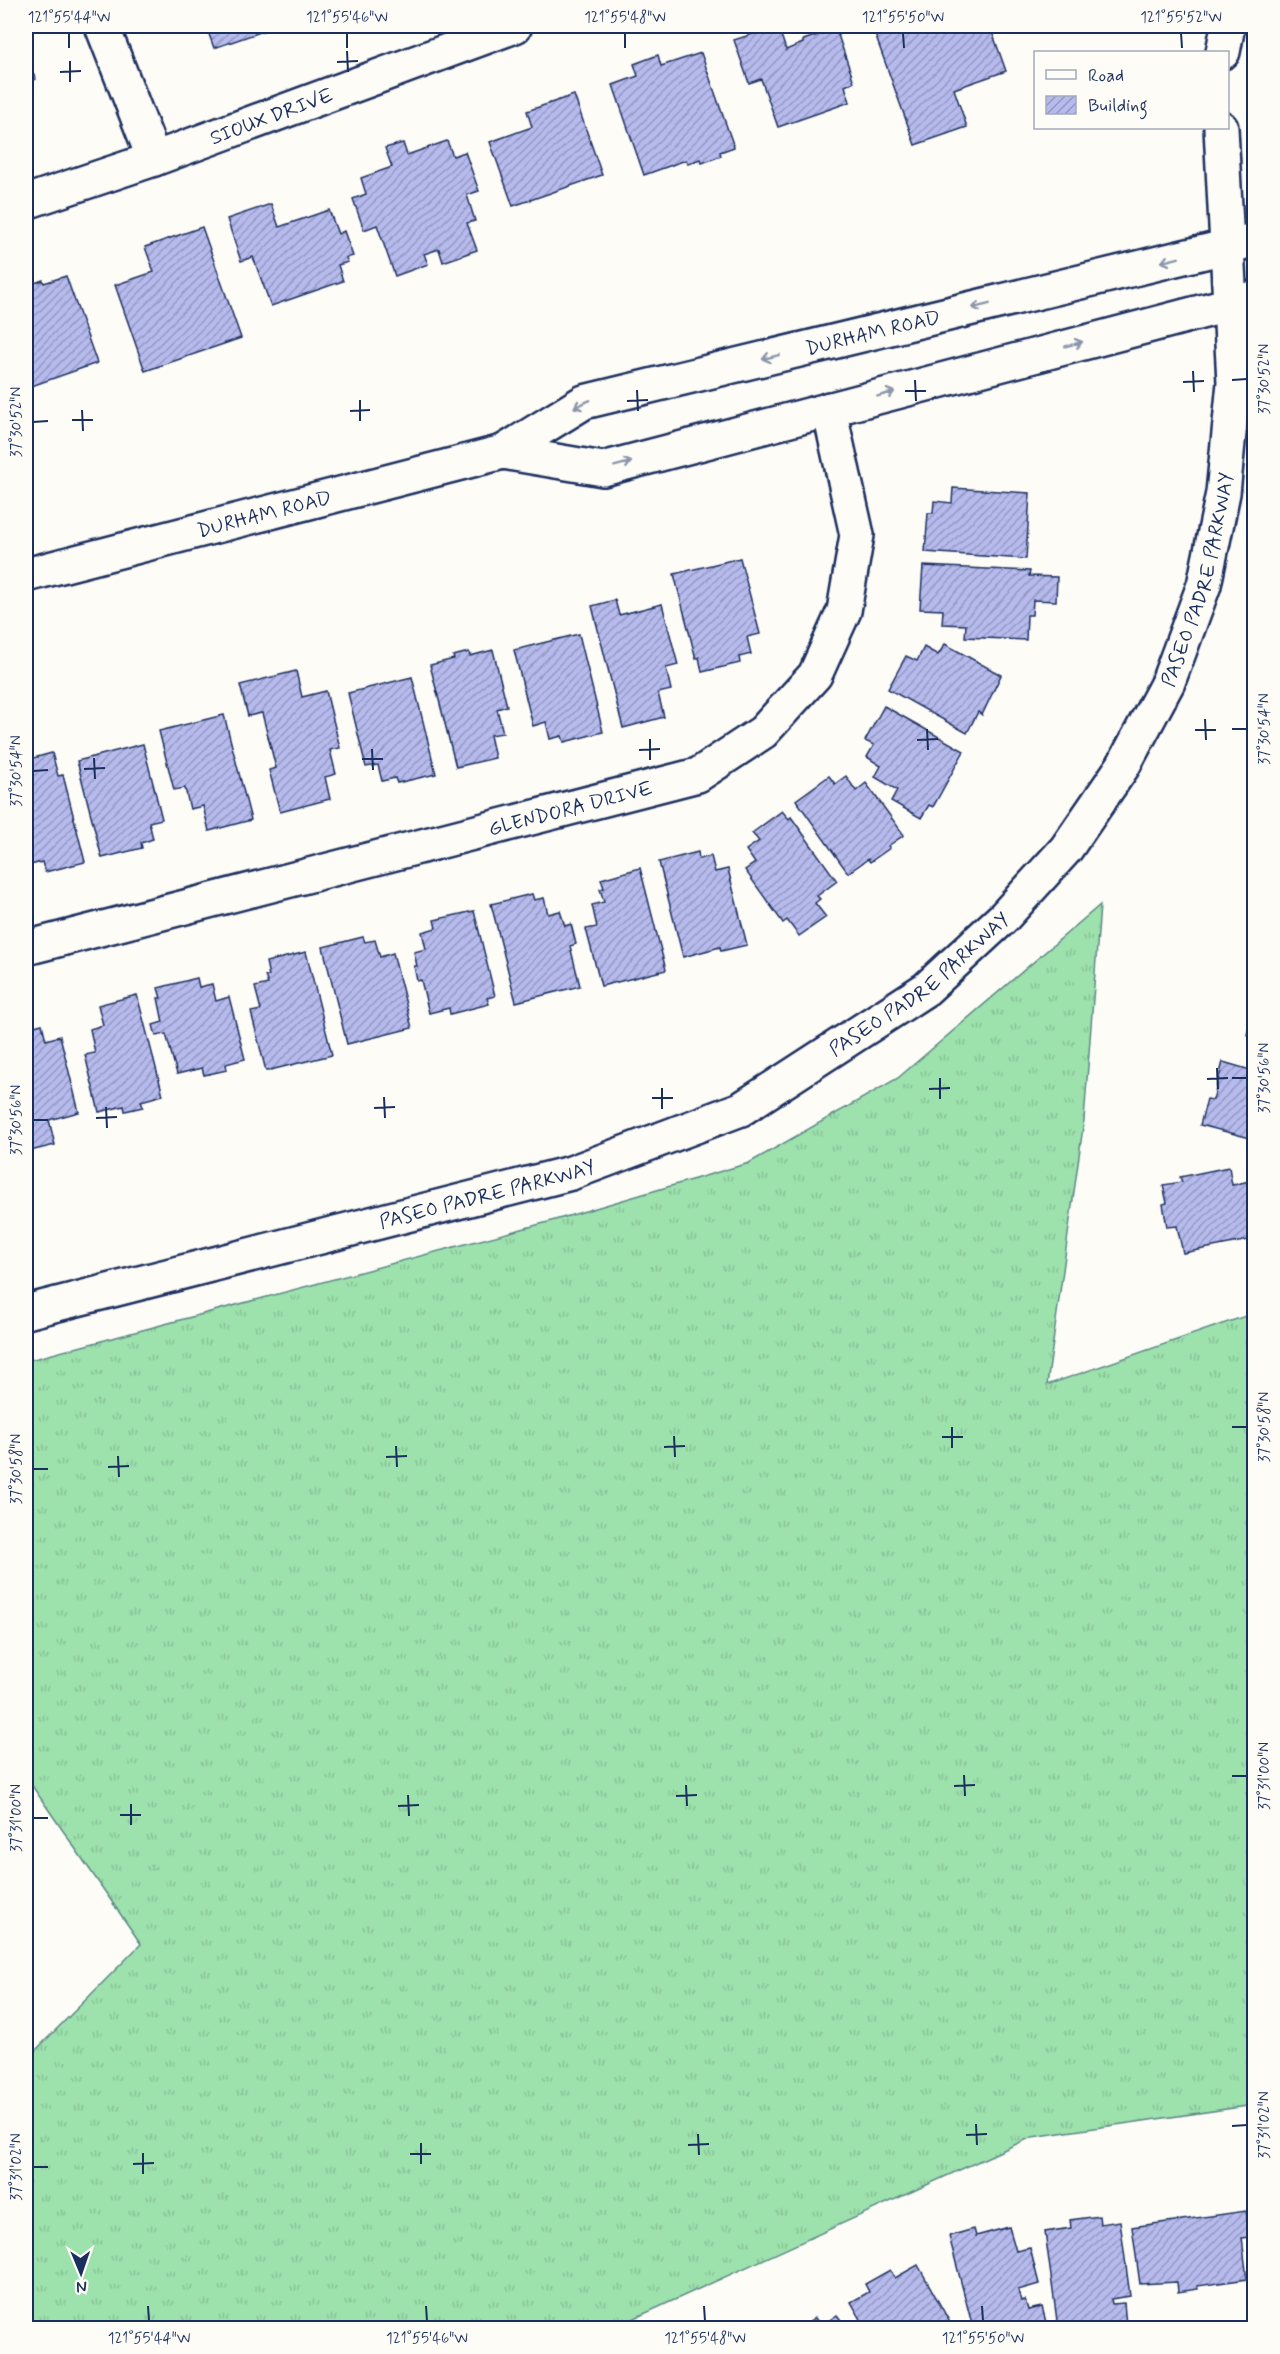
<svg xmlns="http://www.w3.org/2000/svg" width="1280" height="2354" viewBox="0 0 1280 2354" font-family="Mynerve,sans-serif">
	<style>
		.grass { fill: url(#grass-tufts); stroke: #5c8886; stroke-width: 1.5 }
		.building { fill: url(#building-hatch); stroke: #1b2f5e; stroke-width: 1.5 }
		.lines { fill: none; stroke-linecap: round; stroke-linejoin: round }
		.minor-casing { stroke: #1b2f5e; stroke-width: 38 }
		.secondary-casing { stroke: #1b2f5e; stroke-width: 38 }
		.minor { stroke: #fdfcf7; stroke-width: 33 }
		.secondary { stroke: #fdfcf7; stroke-width: 33 }
		.oneway { stroke: #8c96aa }
		.ticks { fill: none; stroke: #1b2f5e; stroke-width: 2 }
		.labels { text-anchor: middle; stroke-width: 4.5; stroke-linejoin: round; paint-order: stroke }
		.street-label { font-size: 20px; fill: #1b2f5e; stroke: #fdfcf7 }
		.neatline { fill: none; stroke: #1b2f5e; stroke-width: 2 }
		.ticks-label { font-size: 15px; text-anchor: middle; fill: #1b2f5e }
	</style>
	<defs>
		<pattern id="grass-tufts" width="24" height="20" patternUnits="userSpaceOnUse" patternTransform="scale(1.5)"><rect width="24" height="20" fill="#9de1ad"/><path d="M3 7l-1-3M5 7V3M7 7l1-3M15 17l-1-3M17 17v-4M19 17l1-3" fill="none" stroke="#87c197"/></pattern>
		<pattern id="building-hatch" width="6" height="6" patternUnits="userSpaceOnUse" patternTransform="scale(1.5)"><rect width="6" height="6" fill="#b6baec"/><path d="M-1 1l2-2M0 6l6-6M5 7l2-2" fill="none" stroke="#9398c2"/></pattern>
	</defs>
	<rect width="100%" height="100%" fill="#fdfcf7"/>
	<filter id="ink" filterUnits="userSpaceOnUse"><feTurbulence type="fractalNoise" baseFrequency=".0167" numOctaves="2"/><feDisplacementMap in="SourceGraphic" scale="12" xChannelSelector="R" yChannelSelector="G"/><feConvolveMatrix kernelMatrix="1 2 1 2 8 2 1 2 1" color-interpolation-filters="sRGB"/></filter>
	<g filter="url(#ink)">
		<path class="grass" d="M1100,905l-16,215 -37,265 207,-72v792l-222,32 -419,191h-587v-268l115,-116 -115,-167v-416l522,-139 201,-59 149,-85z"/>
		<g class="building">
			<path d="M206,26h62l1,3 -55,19z"/>
			<path d="M778,26l8,24 17,-7v-3l33,-11 18,53 -9,4 5,16 -72,25 -17,-48 -12,4 -15,-43z"/>
			<path d="M872,26h52l2,4 11,-4h53l16,45 -52,18 13,38 -52,18z"/>
			<path d="M701,53l33,94 -14,5 1,4 -19,7 -2,-4 -12,5 -2,-4 -42,15 -31,-90 25,-9 -4,-12 24,-9 3,11z"/>
			<path d="M26,61l10,18 -10,6z"/>
			<path d="M574,95l28,80 -89,31 -23,-64 42,-15 -5,-16z"/>
			<path d="M447,141l6,15 12,-4 14,39 -12,4 8,26 -8,2 10,27 -34,12 -4,-13 -15,5 4,10 -33,12 -18,-51 -13,5 -11,-31 13,-5 -5,-16 31,-11 -7,-19 18,-5 4,12z"/>
			<path d="M271,204l8,23 50,-17 9,24 6,-3 9,25 -7,2 2,4 -10,3 5,16 -72,25 -18,-49 -12,4 -14,-42z"/>
			<path d="M202,227l39,111 -96,33 -30,-86 39,-13 -9,-25z"/>
			<path d="M66,276l31,87 -71,25v-102l17,-6 1,3z"/>
			<path d="M953,488l77,5 -4,66 -101,-7 3,-39h5l1,-12 18,2z"/>
			<path d="M740,558l20,76 -13,3 4,17 -12,3 1,6 -38,9 -3,-15 -3,2 -22,-85z"/>
			<path d="M923,566l107,5 -1,5 28,1 -1,24 -23,-1 -1,15h-5l-1,25 -61,-3 1,-12 -24,-1 1,-14 -23,-1z"/>
			<path d="M615,600l4,15 43,-11 16,61 -12,3 5,22 -13,3 6,24 -41,11 -31,-122z"/>
			<path d="M579,634l24,98 -39,10 -2,-6 -12,3 -4,-17 -13,4 -19,-76z"/>
			<path d="M945,644l56,31 -19,40 -4,-3 -11,21 -79,-44 18,-33 11,5 7,-14 14,8z"/>
			<path d="M493,650l14,56 -10,3 6,24 -13,2 5,23 -39,9 -26,-102 24,-6 -1,-3 16,-4 1,4z"/>
			<path d="M296,671l6,26 24,-6 14,57 -10,2 6,24 -11,3 5,22 -50,13 -11,-42 7,-2 -14,-55 -14,3 -8,-31z"/>
			<path d="M412,677l24,97 -39,9 -2,-5 -13,3 -4,-16 -12,2 -18,-74z"/>
			<path d="M884,706l80,45 -31,56 -4,-2 -8,13 -30,-17 6,-11 -22,-13 6,-11 -14,-9 7,-12 -9,-4z"/>
			<path d="M224,715l27,105 -42,11 -6,-25 -13,3 -5,-21 -11,2 -15,-59z"/>
			<path d="M143,744l19,75 -13,3 4,17 -12,4 1,5 -40,10 -25,-97z"/>
			<path d="M52,753l6,23 5,-1 22,87 -40,10 -3,-10 -12,3 -4,-16v-89z"/>
			<path d="M829,776l6,8 11,-8 10,15 10,-8 38,52 -16,11 2,2 -20,14 -2,-3 -20,14 -52,-73z"/>
			<path d="M782,811l7,8 2,-2 46,64 -20,15 3,3 -5,4 11,14 -27,19 -12,-16 -4,3 -38,-53 10,-7 -9,-13 13,-9 -7,-8z"/>
			<path d="M698,852l1,7 12,-3 4,16 13,-3 19,76 -26,6 -1,-4 -37,10 -24,-95z"/>
			<path d="M640,868l26,102 -65,16 -15,-57 11,-2 -5,-22 12,-3 -4,-13 4,-1 -3,-9z"/>
			<path d="M532,894l2,6 10,-2 4,16 12,-3 5,15 6,-2 5,20 -6,2 10,40 -64,16 -25,-98z"/>
			<path d="M474,911l21,85 -8,2 2,6 -39,10 -1,-6 -20,5 -8,-33 -4,1 -3,-15h3l-3,-14 12,-3 -4,-17 14,-4 -2,-8z"/>
			<path d="M363,937l2,5 10,-2 5,17 13,-4 19,75 -65,16 -24,-97z"/>
			<path d="M306,952l26,103 -66,16 -15,-59 10,-2 -6,-23 13,-3 -3,-8h4l-3,-14z"/>
			<path d="M1254,971v26l-6,-1z"/>
			<path d="M197,978l2,9 13,-3 4,17 13,-4 16,62 -19,5 1,6 -23,5 -2,-7 -25,6 -11,-40 -10,2 -3,-11 10,-3 -5,-24h3l-3,-10z"/>
			<path d="M137,995l26,100 -22,6 2,6 -18,4 -1,-5 -25,6 -14,-57 10,-2 -5,-24 13,-4 -5,-20z"/>
			<path d="M1254,1005v32l-7,-2z"/>
			<path d="M30,1021l1,6 11,-3 4,16 14,-4 19,76 -30,8 6,25 -29,7v-130z"/>
			<path d="M1223,1062l31,9v68l-54,-14 7,-26 6,1z"/>
			<path d="M1229,1167l3,18 22,-5v59l-71,14 -6,-27 -10,1 -4,-23 4,-1 -4,-18 19,-3 -2,-5z"/>
			<path d="M1246,2211l4,26 -8,1 5,41 -50,7 1,3 -20,3 -1,-10 -37,2 -8,-57z"/>
			<path d="M1099,2216l1,8 20,-3 10,75 -19,3 1,5 12,-1 2,22 -22,3h-46l-13,-96 26,-4 -1,-8z"/>
			<path d="M1009,2227l7,24 14,-3 9,36 -21,6 3,11 4,-1 3,10 14,-3 5,19 -9,2h-65l-24,-92 25,-7 2,7z"/>
			<path d="M918,2265l35,63h-87l-15,-26 18,-10 -4,-8 25,-14 5,8z"/>
			<path d="M837,2315l10,13h-46l14,-10 6,8z"/>
		</g>
		<g class="lines">
			<defs>
				<g id="minor">
					<path d="M102,26l52,133"/>
					<path id="s1" d="M26,202l128,-43 361,-133"/>
					<path id="s2" d="M26,948l672,-173 65,-43 52,-57 29,-64 13,-76 -28,-126"/>
				</g>
				<g id="secondary">
					<path d="M1223,52l5,-26"/>
					<path d="M503,452l100,17 651,-171"/>
					<path id="s3" d="M26,575l477,-123 81,-50 670,-162"/>
					<path id="s4" d="M26,1312l545,-139 170,-64 185,-120 78,-72 62,-68 57,-83 45,-84 36,-97 19,-92 11,-110 -13,-255"/>
				</g>
			</defs>
			<use href="#minor" class="minor-casing"/>
			<use href="#secondary" class="secondary-casing"/>
			<use href="#minor" class="minor"/>
			<use href="#secondary" class="secondary"/>
		</g>
		<defs><path id="oneway-shaft" d="M-6 0H5M1.5-3L5.5 0L1.5 3" fill="none" stroke-width="1.6" stroke-linecap="round" stroke-linejoin="round" transform="scale(1.5)"/></defs>
		<g class="oneway">
			<use href="#oneway-shaft" transform="translate(1170 260) rotate(166)"/>
			<use href="#oneway-shaft" transform="translate(981 306) rotate(166)"/>
			<use href="#oneway-shaft" transform="translate(1074 344) rotate(-15)"/>
			<use href="#oneway-shaft" transform="translate(771 357) rotate(166)"/>
			<use href="#oneway-shaft" transform="translate(886 394) rotate(-15)"/>
			<use href="#oneway-shaft" transform="translate(582 404) rotate(155)"/>
			<use href="#oneway-shaft" transform="translate(623 464) rotate(-15)"/>
		</g>
	</g>
	<path class="ticks" d="M69,33v15M347,33v15M625,33v15M903,33l1,15M1181,33l1,15M347,51l1,21M70,61v21M337,62l21,-1M60,72l21,-1M1193,371l1,21M915,380l1,21M1232,380l15,-1M1183,382l21,-1M637,390l1,21M905,391h21M360,400v21M627,401l21,-1M82,410l1,21M350,411l20,-1M72,420h21M33,422l15,-1M1205,719l1,21M927,729l1,21M1232,729h15M1195,730h21M650,739v21M917,740l21,-1M372,749l1,21M639,750l21,-1M94,758l1,21M362,759h21M84,769l21,-1M33,771l15,-1M1217,1068l1,21M940,1078v21M1232,1078h15M1207,1079l21,-1M662,1088v21M929,1089l21,-1M384,1097l1,21M652,1098h21M106,1107l1,21M374,1108l21,-1M96,1118l21,-1M33,1120h15M952,1427v21M1232,1427h15M674,1436l1,21M942,1437h21M396,1446l1,21M664,1447l21,-1M118,1456l1,21M386,1457l21,-1M108,1467l21,-1M33,1469h15M964,1775l1,21M1232,1776h15M686,1785l1,21M954,1786l21,-1M408,1795l1,21M676,1796l21,-1M131,1804v21M398,1806l21,-1M120,1815h21M33,1818h15M976,2124l1,21M1232,2126l15,-1M698,2134l1,21M966,2135l21,-1M421,2143v21M688,2145l21,-1M143,2153v21M410,2154h21M133,2164l21,-1M33,2167h15M148,2306l1,15M426,2306l1,15M704,2306l1,15M982,2306l1,15"/>
	<g class="labels">
		<g class="street-label">
			<text dy="7" stroke="none"><textPath href="#s1" startOffset="260">SIOUX DRIVE</textPath></text>
			<text dy="7" stroke="none"><textPath href="#s3" startOffset="885">DURHAM ROAD</textPath></text>
			<text dy="7" stroke="none"><textPath href="#s3" startOffset="246">DURHAM ROAD</textPath></text>
			<text dy="7" stroke="none"><textPath href="#s4" startOffset="1466">PASEO PADRE PARKWAY</textPath></text>
			<text dy="7" stroke="none"><textPath href="#s2" startOffset="562">GLENDORA DRIVE</textPath></text>
			<text dy="7" stroke="none"><textPath href="#s4" startOffset="962">PASEO PADRE PARKWAY</textPath></text>
			<text dy="7" stroke="none"><textPath href="#s4" startOffset="476">PASEO PADRE PARKWAY</textPath></text>
		</g>
	</g>
	<rect width="1280" height="2354" fill="none" stroke="#fdfcf7" stroke-width="66"/>
	<rect x="1034" y="51" width="195" height="78" fill="#fdfcf7" stroke="#a3aaba" stroke-width="1.5"/>
	<rect x="1046" y="70" width="30" height="9" fill="#fdfcf7" stroke="#a3aaba" stroke-width="1.5"/>
	<text x="1088" y="81" font-size="18" fill="#1b2f5e">Road</text>
	<rect x="1046" y="96" width="30" height="18" fill="url(#building-hatch)" stroke="#a3aaba" stroke-width="1.5"/>
	<text x="1088" y="111" font-size="18" fill="#1b2f5e">Building</text>
	<g transform="translate(81 2273) rotate(178)" stroke="#fdfcf7" stroke-width="4.5" paint-order="stroke">
	<path d="M0-4.5L10 22L0 15L-10 22Z" fill="#1b2f5e"/>
	<text y="-9" font-size="16" font-weight="bold" text-anchor="middle" fill="#1b2f5e">N</text>
	</g>
	<rect x="33" y="33" width="1214" height="2288" class="neatline"/>
	<g class="ticks-label">
		<text x="69" y="22">121°55'44"W</text>
		<text x="347" y="22">121°55'46"W</text>
		<text x="625" y="22">121°55'48"W</text>
		<text x="903" y="22">121°55'50"W</text>
		<text x="1181" y="22">121°55'52"W</text>
		<text transform="translate(1264 379) rotate(-90)" y="5">37°30'52"N</text>
		<text transform="translate(16 422) rotate(-90)" y="5">37°30'52"N</text>
		<text transform="translate(1264 729) rotate(-90)" y="5">37°30'54"N</text>
		<text transform="translate(16 771) rotate(-90)" y="5">37°30'54"N</text>
		<text transform="translate(1264 1078) rotate(-90)" y="5">37°30'56"N</text>
		<text transform="translate(16 1120) rotate(-90)" y="5">37°30'56"N</text>
		<text transform="translate(1264 1427) rotate(-90)" y="5">37°30'58"N</text>
		<text transform="translate(16 1469) rotate(-90)" y="5">37°30'58"N</text>
		<text transform="translate(1264 1776) rotate(-90)" y="5">37°31'00"N</text>
		<text transform="translate(16 1818) rotate(-90)" y="5">37°31'00"N</text>
		<text transform="translate(1264 2125) rotate(-90)" y="5">37°31'02"N</text>
		<text transform="translate(16 2167) rotate(-90)" y="5">37°31'02"N</text>
		<text x="149" y="2343">121°55'44"W</text>
		<text x="427" y="2343">121°55'46"W</text>
		<text x="705" y="2343">121°55'48"W</text>
		<text x="983" y="2343">121°55'50"W</text>
	</g>
</svg>
